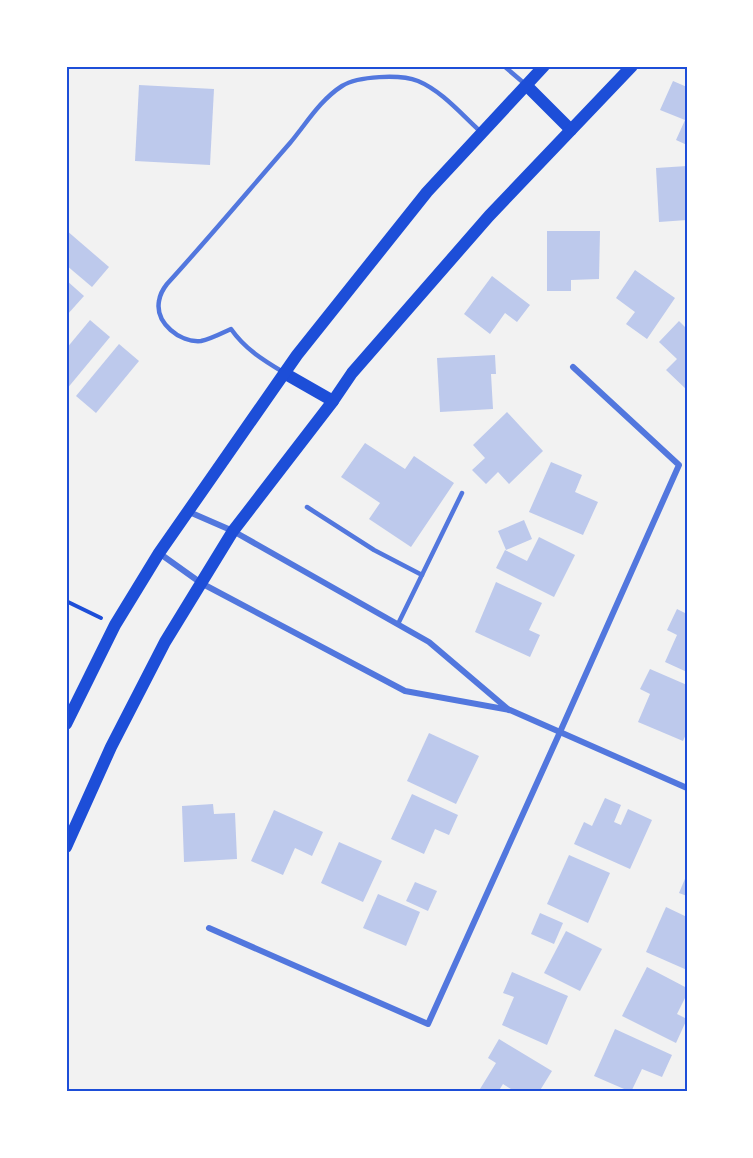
<svg xmlns="http://www.w3.org/2000/svg" width="753" height="1158" viewBox="0 0 753 1158" font-family="Georgia,serif">
	<style>
		.building { fill: #bdc9ec }
		.lines { fill: none; stroke-linecap: round; stroke-linejoin: round }
		.path { stroke: #1d4ed8; stroke-width: 4 }
		.service { stroke: #5277de; stroke-width: 4.5 }
		.minor { stroke: #5277de; stroke-width: 6 }
		.secondary { stroke: #1d4ed8; stroke-width: 12 }
		.neatline { fill: none; stroke: #1d4ed8; stroke-width: 2 }
	</style>
	<rect width="100%" height="100%" fill="#f2f2f2"/>
	<g class="building">
		<path d="M673,81l14,6v58l-11,-5 9,-20 -25,-10z"/>
		<path d="M139,85l75,4 -4,76 -75,-4z"/>
		<path d="M687,166v54l-28,2 -3,-54z"/>
		<path d="M66,230l43,37 -17,20 -26,-22z"/>
		<path d="M547,231h53l-1,48 -28,1v11h-24z"/>
		<path d="M635,270l40,28 -28,41 -21,-15 9,-12 -19,-14z"/>
		<path d="M492,276l38,29 -13,17 -12,-9 -15,21 -26,-20z"/>
		<path d="M66,280l18,16 -17,19 -1,-1z"/>
		<path d="M90,320l20,17 -44,53v-41z"/>
		<path d="M679,321l8,8v61l-21,-20 11,-11 -18,-17z"/>
		<path d="M119,344l20,17 -43,52 -20,-17z"/>
		<path d="M495,355l1,19h-5l2,35 -53,3 -3,-54z"/>
		<path d="M507,412l36,39 -34,33 -11,-12 -12,12 -14,-14 13,-12 -12,-13z"/>
		<path d="M365,443l40,26 9,-13 40,27 -43,64 -42,-28 11,-16 -39,-26z"/>
		<path d="M551,462l31,13 -7,17 23,10 -15,33 -54,-23z"/>
		<path d="M524,520l8,19 -26,11 -8,-19z"/>
		<path d="M539,537l36,18 -21,42 -58,-29 9,-18 22,11z"/>
		<path d="M496,582l46,21 -13,27 11,5 -10,22 -55,-25z"/>
		<path d="M677,609l10,5v58l-22,-10 12,-27 -10,-5z"/>
		<path d="M650,669l37,16v47l-4,9 -45,-19 12,-28 -10,-5z"/>
		<path d="M429,733l50,23 -23,48 -49,-23z"/>
		<path d="M412,794l46,21 -9,20 -14,-6 -11,25 -33,-15z"/>
		<path d="M605,798l16,7 -7,17 7,3 7,-16 24,11 -22,49 -56,-25 10,-22 8,4z"/>
		<path d="M213,804l1,10 21,-1 2,46 -53,3 -2,-56z"/>
		<path d="M274,810l49,22 -11,24 -17,-8 -12,27 -32,-14z"/>
		<path d="M339,842l43,19 -19,41 -42,-19z"/>
		<path d="M569,855l41,18 -22,50 -41,-19z"/>
		<path d="M687,874v22l-8,-3z"/>
		<path d="M415,882l22,9 -9,20 -22,-10z"/>
		<path d="M378,894l42,18 -14,34 -43,-18z"/>
		<path d="M666,907l21,10v53l-41,-18z"/>
		<path d="M540,913l23,10 -9,21 -23,-10z"/>
		<path d="M566,931l36,18 -22,42 -36,-18z"/>
		<path d="M647,967l40,21v6l-10,20 10,5 -11,24 -54,-27z"/>
		<path d="M512,972l56,24 -21,49 -45,-20 12,-28 -11,-4z"/>
		<path d="M615,1029l57,26 -10,22 -20,-8 -11,23 -37,-16z"/>
		<path d="M499,1039l53,32 -13,21h-30l2,-3 -8,-5 -5,8h-14l-4,-3 16,-26 -8,-5z"/>
	</g>
	<g class="lines">
		<path class="path" d="M66,601l35,17"/>
		<g class="service">
			<path d="M504,66l21,18"/>
			<path d="M283,372c-20,-12 -38,-23 -52,-43 -9,4 -20,10 -30,12 -21,2 -46,-18 -42,-40 1,-7 4,-12 8,-17 42,-46 82,-94 123,-141 16,-19 30,-43 52,-57 16,-10 58,-12 76,-5 24,10 44,34 64,52"/>
			<path d="M307,507l67,43 48,25"/>
			<path d="M398,624l64,-131"/>
		</g>
		<g class="minor">
			<path d="M187,511l46,20 196,111 80,68"/>
			<path d="M159,553l42,30 204,108 105,19 177,78"/>
			<path d="M209,928l219,96 132,-292 119,-267 -106,-98"/>
		</g>
		<g class="secondary">
			<path d="M527,86l44,44"/>
			<path d="M284,373l49,28"/>
			<path d="M66,724l49,-99 44,-72 138,-198 130,-163 117,-126"/>
			<path d="M66,847l45,-100 54,-105 68,-111 100,-130 19,-28 137,-157 143,-150"/>
		</g>
	</g>
	<rect width="753" height="1158" fill="none" stroke="#ffffff" stroke-width="135"/>
	<rect x="68" y="68" width="618" height="1022" class="neatline"/>
</svg>
